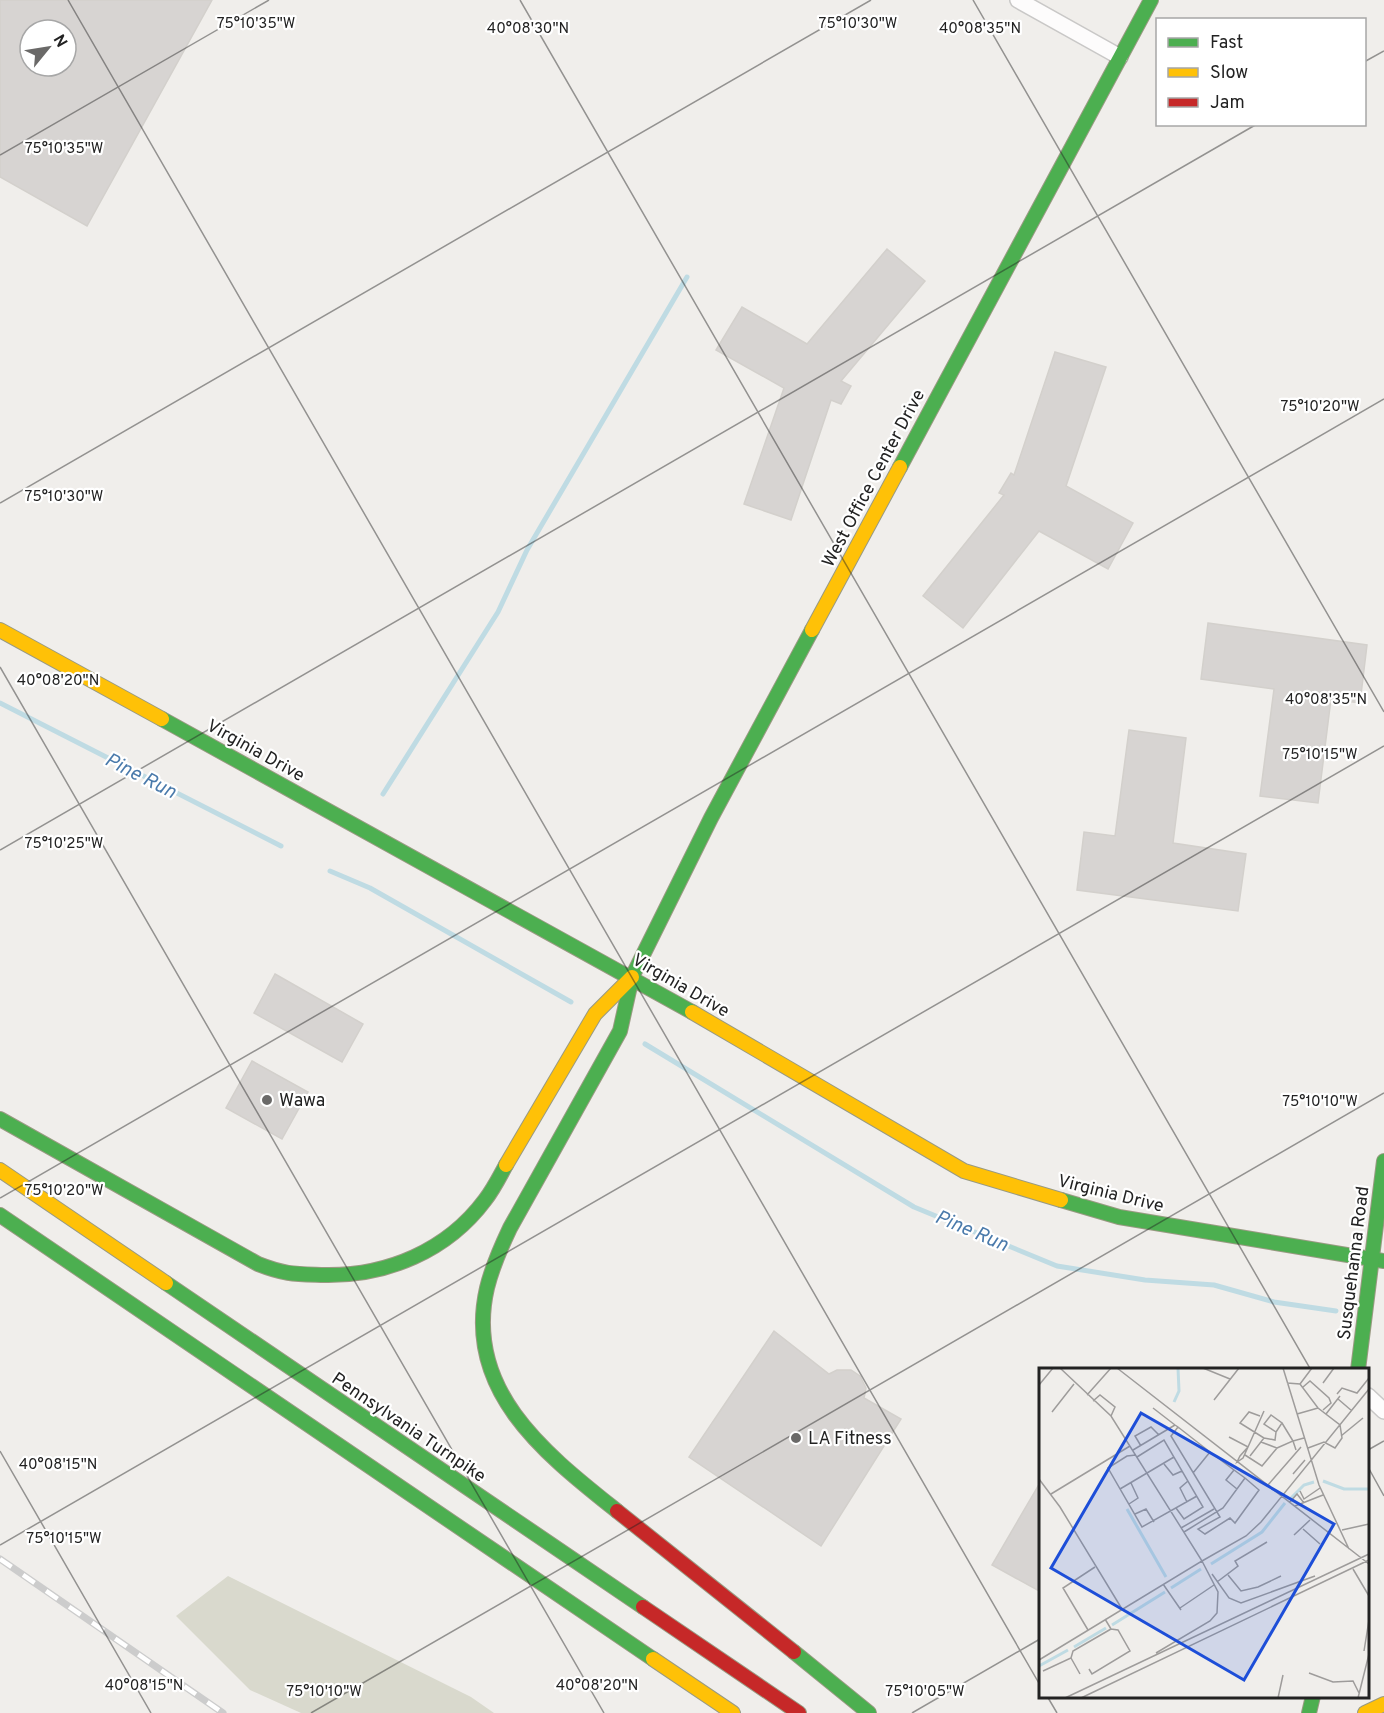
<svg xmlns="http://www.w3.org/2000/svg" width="1384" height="1713" viewBox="0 0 1384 1713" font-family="Overpass,sans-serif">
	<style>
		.construction { fill: #d9d9cd }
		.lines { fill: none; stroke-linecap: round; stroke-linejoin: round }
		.stream { stroke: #bfdbe3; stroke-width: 5 }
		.building { fill: #d7d4d2; stroke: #d3d0cc; stroke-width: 1.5; fill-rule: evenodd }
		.street-casing { stroke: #c9c8c7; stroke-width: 18 }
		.fast-casing { stroke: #999a82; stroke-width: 16 }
		.slow-casing { stroke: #999a82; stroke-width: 16 }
		.jam-casing { stroke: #999a82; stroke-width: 16 }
		.street { stroke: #fdfcfc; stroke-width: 15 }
		.fast { stroke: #4caf50; stroke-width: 14 }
		.slow { stroke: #ffc107; stroke-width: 14 }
		.jam { stroke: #c62828; stroke-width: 14 }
		.rail-casing { stroke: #ccc; stroke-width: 7 }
		.rail { stroke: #fff; stroke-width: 4.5; stroke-dasharray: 14; stroke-linecap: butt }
		.ticks { fill: none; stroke: #222; stroke-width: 1.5; stroke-opacity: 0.45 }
		.poi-dot { fill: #6a6968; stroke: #fff; stroke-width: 2 }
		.labels { text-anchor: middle; stroke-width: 4.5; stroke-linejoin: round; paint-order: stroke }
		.street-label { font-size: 18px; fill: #222; stroke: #fff }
		.poi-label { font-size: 18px; fill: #222; stroke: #fff; text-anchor: start }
		.water-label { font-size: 20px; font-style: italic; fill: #4a7aab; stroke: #fff }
		.inset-river { fill: none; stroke: #bfdbe3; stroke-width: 3 }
		.inset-road { fill: none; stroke: #9e9c9b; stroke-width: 1.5 }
		.view { fill: #1d4ed8; fill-opacity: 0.15; stroke: #1d4ed8; stroke-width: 3 }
		.inset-edge { fill: none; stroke: #222; stroke-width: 3 }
		.ticks-label { font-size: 15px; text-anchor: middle; fill: #222; stroke: #fff; stroke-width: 4.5; stroke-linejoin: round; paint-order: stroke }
	</style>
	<rect width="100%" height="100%" fill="#f0eeeb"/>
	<path class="construction" d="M228,1576l243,121 23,16h-193l-51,-23 -74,-74z"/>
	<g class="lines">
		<g class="stream">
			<path d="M0,703l281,143"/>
			<path d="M383,794l115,-182 29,-62 160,-273"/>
			<path d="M330,871l40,17 201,114"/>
			<path d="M645,1044l269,163 143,59 88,14 69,5 60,17 62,9"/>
		</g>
	</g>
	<g class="building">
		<path d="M0,0h212l-125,226 -87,-49zM30,30h36v36h-36z"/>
		<path d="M887,249l38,32 -84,100 10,5 -10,18 -10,-4 -40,120 -47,-16 40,-116 -68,-38 26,-43 65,37z"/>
		<path d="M1055,352l51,15 -40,119 67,37 -25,46 -69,-38 -76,97 -40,-32 81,-101 -5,-2 12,-20 3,2z"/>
		<path d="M1208,623l159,22 -7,58 -29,-4 -13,104 -58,-7 14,-107 -73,-10z"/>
		<path d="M1129,730l57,8 -13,105 73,11 -8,57 -161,-21 7,-58 31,4z"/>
		<path d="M275,974l88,50 -21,38 -88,-49z"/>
		<path d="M252,1061l56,31 -26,47 -56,-31z"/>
		<path d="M774,1331l55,43 8,-4h14l9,6 6,12 -2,10 37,21 -80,127 -132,-89z"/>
		<path d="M1041,1481v111l-49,-27z"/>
	</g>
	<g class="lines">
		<defs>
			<g id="street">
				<path d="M1018,0l102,57"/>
				<path d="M1368,1396l16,15"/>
			</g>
			<g id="fast">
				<path d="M900,467l251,-467"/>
				<path d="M162,719l530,293"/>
				<path d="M632,977l79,-159 101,-188"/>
				<path d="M0,1119l258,145c28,11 38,10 67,11 62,1 122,-24 160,-75 8,-10 15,-24 21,-35"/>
				<path d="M1061,1200l58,17 265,44"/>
				<path d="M0,1215l653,444"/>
				<path d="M166,1283l477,324"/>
				<path d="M1358,1370l26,-209"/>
				<path d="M617,1511c-70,-56 -154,-120 -130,-223 5,-21 14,-41 23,-60l110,-197 12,-54"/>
				<path d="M794,1652l75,61"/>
				<path d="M1309,1713l4,-17"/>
			</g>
			<g id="slow">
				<path d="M0,630l162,89"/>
				<path d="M812,630l88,-163"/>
				<path d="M692,1012l272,159 97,29"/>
				<path d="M506,1165l89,-151 37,-37"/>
				<path d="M0,1170l166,113"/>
				<path d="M653,1659l80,54"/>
				<path d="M1365,1713l19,-9"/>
			</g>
			<g id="jam">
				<path d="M617,1511l177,141"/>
				<path d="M643,1607l156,106"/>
			</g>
		</defs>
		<use href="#street" class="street-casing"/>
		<use href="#fast" class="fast-casing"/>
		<use href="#slow" class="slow-casing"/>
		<use href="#jam" class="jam-casing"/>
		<use href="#street" class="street"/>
		<use href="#fast" class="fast"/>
		<use href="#slow" class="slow"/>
		<use href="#jam" class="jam"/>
		<defs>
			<path id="rail" d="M0,1559l223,154"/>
		</defs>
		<use href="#rail" class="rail-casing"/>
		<use href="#rail" class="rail"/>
	</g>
	<path class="ticks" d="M68,0l972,1685M520,0l791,1370M973,0l411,712M1364,62l20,-11M0,155l269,-155M0,503l871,-503M0,667l604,1046M0,850l1257,-726M0,1198l1384,-799M1368,1450l16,-9M0,1451l151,262M1368,1467l16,29M0,1545l1384,-799M1047,1696l10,17M311,1713l1073,-620M912,1713l128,-74"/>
	<g class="poi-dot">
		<circle cx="267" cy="1100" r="6"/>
		<circle cx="796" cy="1438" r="6"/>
	</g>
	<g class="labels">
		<g class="street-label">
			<text transform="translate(873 478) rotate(-62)" y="6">West Office Center Drive</text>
			<text transform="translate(256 750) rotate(29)" y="6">Virginia Drive</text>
			<text transform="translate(681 985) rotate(30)" y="6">Virginia Drive</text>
			<text transform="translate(1111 1193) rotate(14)" y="6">Virginia Drive</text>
			<text transform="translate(1353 1263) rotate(-83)" y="6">Susquehanna Road</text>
			<text transform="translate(409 1427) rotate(34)" y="6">Pennsylvania Turnpike</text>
		</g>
		<g class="poi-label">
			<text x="279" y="1106">Wawa</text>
			<text x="808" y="1444">LA Fitness</text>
		</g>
		<g class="water-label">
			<text transform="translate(141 775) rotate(27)" y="7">Pine Run</text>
			<text transform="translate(972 1230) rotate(23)" y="7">Pine Run</text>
		</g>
	</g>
	<g transform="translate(1039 1368)">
		<rect width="330" height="330" fill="#f0eeeb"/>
		<path class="inset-river" d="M135,34l5,-11 -1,-23M284,113l21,8h25M252,130l13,-13 10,-3M88,141l39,68M172,196l51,-32 23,-29M132,220l30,-19M73,257l53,-33M35,279l32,-19M0,298l29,-16"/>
		<path class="inset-road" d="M78,0l252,196M164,0l27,11M244,0l36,117 30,64M248,15l13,1 18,24 22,17 2,13 -7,10 -11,-6 -16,6M284,15l11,-15M261,16l12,-16M0,17l14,-17M264,19l7,-6 19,17 2,5 -8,7M298,26l5,-6 15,5 12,-15M48,27l24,-27M299,31l14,12M175,32l25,-32M54,33l7,-6 15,12 -4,9M114,40l22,17 3,2 32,25 24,18 11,8 14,12 -24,33 -5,-5 -25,16 -7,-5 22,-12 -49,-81 7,-9M13,44l22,-28M258,46l21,-6M287,46l14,-18M302,68l22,-18M190,69l19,10 16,-36M225,70l11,2 1,-8 -12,-8 7,-9 11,8 -6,9M102,78l-6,-10 16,-9 8,8M209,79l-5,11 -6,4 3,-6zM238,80l16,-7 -11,-18M94,82l42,-25M257,82l-3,-9 11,-3M97,87l-9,1 -19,12 34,59 55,-31M206,87l17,11 15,-18 -16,-6M211,88l14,-18 -24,-15 9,-11 11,4M98,89l27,-17 39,67 -19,12 -8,-11M125,96l9,11 9,-4M195,102l-8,10 11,9M154,105l17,-21M254,106l12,-14M0,111l21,28 62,102M229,117l33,-38M81,121l54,-32M261,123l4,8 16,-11M12,126l79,-48M148,134l-7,-14 8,-7M251,134l7,-8 7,9M90,136l9,-6 -7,-15M256,138l28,-11M96,146l11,-5 8,13M142,160l33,-19M264,161l17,15M303,162l27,-6M145,164l39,-24 22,-30M255,167l16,-15M163,193l44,-25 15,-14 108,-133M314,201l16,27M173,206l17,24 12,5 74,-27M189,207l13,16 17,-4 23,-11M178,214l21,-16 -3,-5 32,-19M124,216l18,26M141,240l34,-23M49,262l-25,-42 32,-21M325,283l5,-31M117,285l54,-32 7,-8 1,-21 -16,-31M32,290l9,16M0,292l163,-99 -91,-145 -51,-48M50,301l3,5 38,-23 -12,-21 -7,-1 -6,-10M4,303l28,-13 2,-7 38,-22M270,305l24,9 20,-1 6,12M26,330l304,-144M42,330l288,-138M239,330l5,-23M319,330l11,-44"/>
		<path class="view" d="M102,45l193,111 -90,156 -193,-112z"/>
		<rect width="330" height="330" class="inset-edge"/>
	</g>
	<g class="ticks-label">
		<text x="256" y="28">75°10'35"W</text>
		<text x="858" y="28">75°10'30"W</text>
		<text x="528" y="33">40°08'30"N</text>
		<text x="980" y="33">40°08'35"N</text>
		<text x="64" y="153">75°10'35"W</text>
		<text x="1320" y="411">75°10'20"W</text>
		<text x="64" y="501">75°10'30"W</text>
		<text x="58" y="685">40°08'20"N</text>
		<text x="1326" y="704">40°08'35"N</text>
		<text x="1320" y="759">75°10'15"W</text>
		<text x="64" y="848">75°10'25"W</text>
		<text x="1320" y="1106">75°10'10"W</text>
		<text x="64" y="1195">75°10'20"W</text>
		<text x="58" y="1469">40°08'15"N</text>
		<text x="64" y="1543">75°10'15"W</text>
		<text x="144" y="1690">40°08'15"N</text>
		<text x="597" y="1690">40°08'20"N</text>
		<text x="324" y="1696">75°10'10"W</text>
		<text x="925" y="1696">75°10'05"W</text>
	</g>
	<rect x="1156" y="18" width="210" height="108" fill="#ffffff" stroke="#a7a7a7" stroke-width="1.5"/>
	<rect x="1168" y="38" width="30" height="9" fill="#4caf50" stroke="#a7a7a7" stroke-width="1.5"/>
	<text x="1210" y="48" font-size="18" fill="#222222">Fast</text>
	<rect x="1168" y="68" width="30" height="9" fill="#ffc107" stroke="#a7a7a7" stroke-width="1.5"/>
	<text x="1210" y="78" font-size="18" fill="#222222">Slow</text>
	<rect x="1168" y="98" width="30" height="9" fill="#c62828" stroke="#a7a7a7" stroke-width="1.5"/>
	<text x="1210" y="108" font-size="18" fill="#222222">Jam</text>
	<g transform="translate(48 48) rotate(60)"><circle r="28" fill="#ffffff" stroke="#a7a7a7" stroke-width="1.5"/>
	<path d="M0-4.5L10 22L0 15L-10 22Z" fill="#6a6968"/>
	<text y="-9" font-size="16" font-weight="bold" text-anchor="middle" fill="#222222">N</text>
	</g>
</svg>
